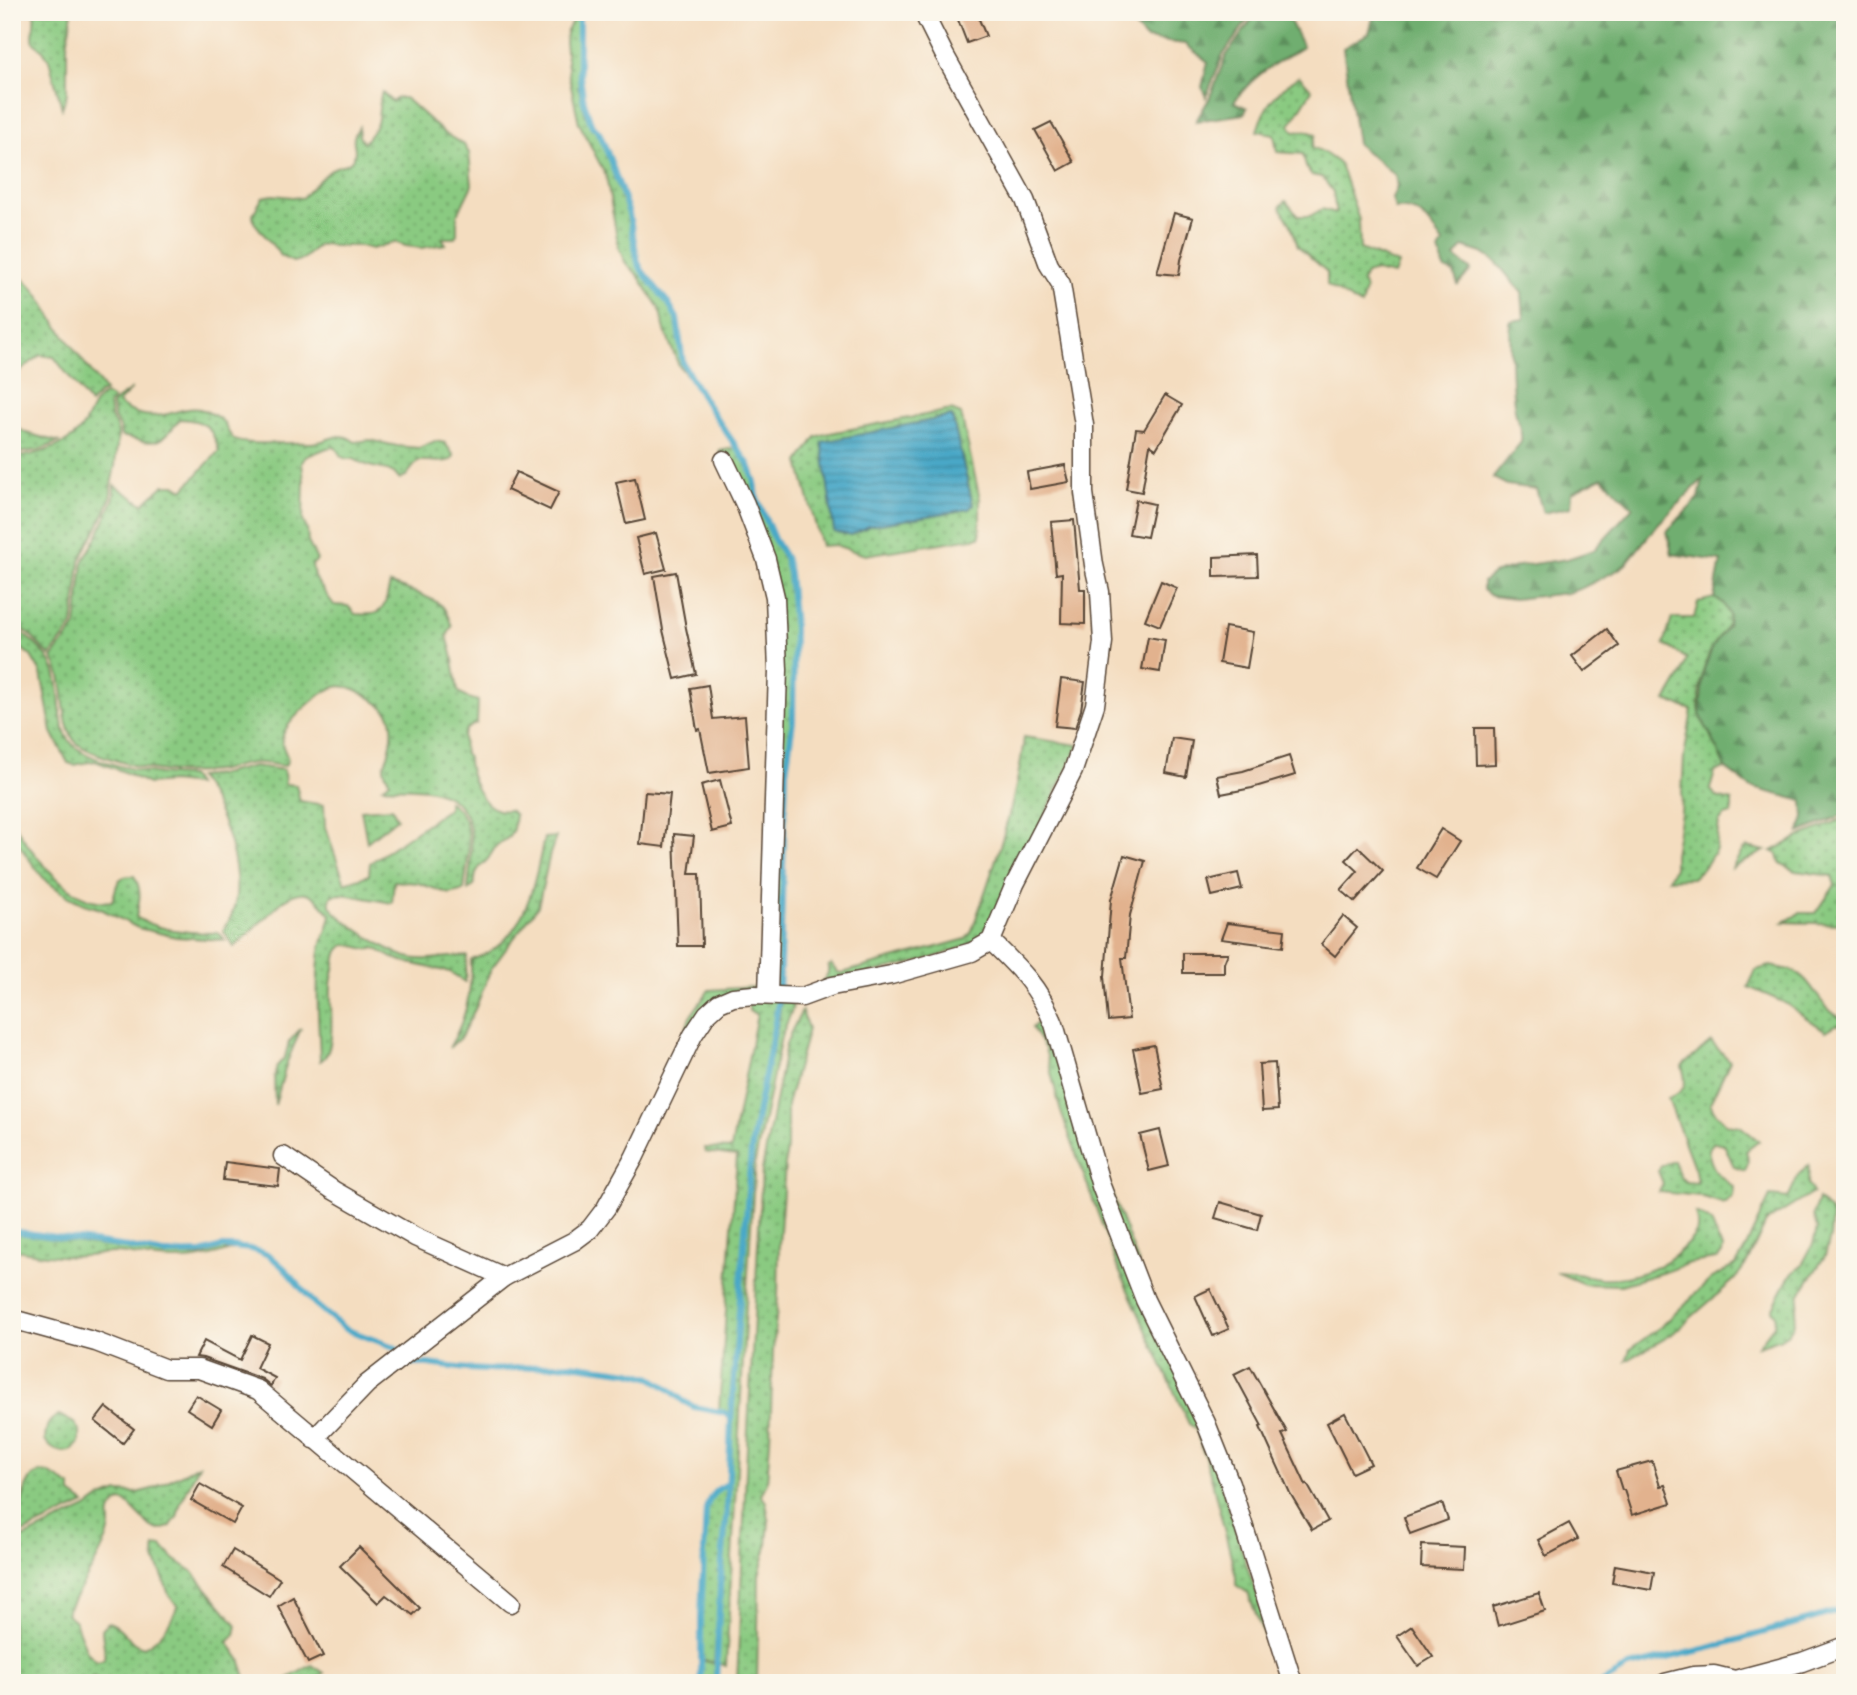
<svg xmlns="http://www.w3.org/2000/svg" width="1857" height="1695" viewBox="0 0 1857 1695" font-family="Dekko,sans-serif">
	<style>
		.grass { fill: url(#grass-dots); stroke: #627a50; stroke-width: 2; fill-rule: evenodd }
		.forest { fill: url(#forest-firs); stroke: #556c46; stroke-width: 2 }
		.water { fill: url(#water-rules); stroke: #426972; stroke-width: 2 }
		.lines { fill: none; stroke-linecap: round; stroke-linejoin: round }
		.stream { stroke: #48a8c7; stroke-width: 6 }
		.building { fill: #e2b28e }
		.street-casing { stroke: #574536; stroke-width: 21 }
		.street { stroke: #fff; stroke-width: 18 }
	</style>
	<defs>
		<pattern id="grass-dots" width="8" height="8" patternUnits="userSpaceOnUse" patternTransform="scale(1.75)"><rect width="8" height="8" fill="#8aca81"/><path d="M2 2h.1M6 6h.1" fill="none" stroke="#72a469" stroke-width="1.8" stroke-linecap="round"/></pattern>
		<pattern id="forest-firs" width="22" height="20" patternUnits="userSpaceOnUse" patternTransform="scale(1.75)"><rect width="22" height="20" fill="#6fae6f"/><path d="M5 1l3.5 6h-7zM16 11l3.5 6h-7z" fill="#5c8e5b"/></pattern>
		<pattern id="water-rules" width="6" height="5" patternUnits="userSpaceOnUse" patternTransform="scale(1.75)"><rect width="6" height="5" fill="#48a8c7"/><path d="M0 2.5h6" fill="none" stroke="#3d89a1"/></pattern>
	</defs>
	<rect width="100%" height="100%" fill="#fbf7ec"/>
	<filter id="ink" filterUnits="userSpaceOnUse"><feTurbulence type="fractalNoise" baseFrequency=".0143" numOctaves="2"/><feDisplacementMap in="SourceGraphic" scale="14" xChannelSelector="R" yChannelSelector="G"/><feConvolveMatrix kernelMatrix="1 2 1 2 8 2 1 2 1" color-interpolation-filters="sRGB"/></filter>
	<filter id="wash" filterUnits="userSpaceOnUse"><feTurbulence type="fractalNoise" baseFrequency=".00686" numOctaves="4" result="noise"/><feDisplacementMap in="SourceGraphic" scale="28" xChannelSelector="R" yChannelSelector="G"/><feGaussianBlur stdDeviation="1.57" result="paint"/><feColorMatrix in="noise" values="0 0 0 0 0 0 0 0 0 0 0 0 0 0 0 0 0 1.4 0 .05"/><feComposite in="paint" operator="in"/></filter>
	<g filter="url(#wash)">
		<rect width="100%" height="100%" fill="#f4ddc0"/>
		<g class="grass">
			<path d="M35,12h37l-5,34v47l-5,15 -13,-48 -6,-10 -9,-7 -1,-6z"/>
			<path d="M577,12l1,58 1,18 6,26 6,12 6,7 10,21 12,37 8,23 10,49 5,10 26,32 7,13 3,11 4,34 8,16 -11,-13 -13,-32 -7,-26 -22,-34 -11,-10 -7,-15 -13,-73 -27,-53 -10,-46 -4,-35 1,-9z"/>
			<path d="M1299,76l13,14 -22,35 4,7 12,-1 10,3 -4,13 11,5 17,12 19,56 1,29 38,15 -4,11 -19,-4 -9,3 -4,8 3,7 -4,17 -34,-21v-13l-29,-26 -7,-21 -11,-18 6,-6 12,15h12l12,-7 14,4 -3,-21 -11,-15 -11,-2 -5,-8 -3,-13 -26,-2 -3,-18 -17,-3c8,-27 19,-39 42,-55z"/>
			<path d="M382,92l10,10 5,-4h8l39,35 20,12 5,8 3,32 -15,31v18l-3,4h-12l4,6 -25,4 -15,-2 -12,-4 -22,7 -11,-3h-28l-7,-2 -8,1 -15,14 -10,3 -11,-5 -28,-35 -1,-8 10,-17 10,-2 29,3c10,-11 20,-22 32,-30 7,-4 15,-2 19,-10 7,-12 -6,-14 6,-31v9l5,7c4,-6 10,-12 13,-20 3,-11 1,-21 5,-31z"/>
			<path d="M12,271c29,18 30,33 48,58 14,21 30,41 45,62l-5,2 -10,11 -36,-47 -14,-2 -28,23z"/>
			<path d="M132,389l-14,14c13,12 33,15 50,11 10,-3 22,-7 32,-5 7,2 19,8 23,13 4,6 6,14 12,18 10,6 60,2 75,3 20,0 27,-15 45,-1l15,-2 27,6 22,2 16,-7 10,2 9,13 -3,4c-12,4 -21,0 -33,1l-12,15 -7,3 -5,-6 -7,-3 -18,-4 -16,-7h-7l-5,-3 -6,-9 -8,1 -22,9 -3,6 2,18 -1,40 4,8 1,13 9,18 -5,5 2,12 20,28 14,1 7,8c30,3 29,-6 35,-30 13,4 42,13 52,22 5,5 7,14 10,20l-5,10 5,18 6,37 7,6 13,4 -1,22 -11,6 -3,7 1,17 4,4c-1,16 13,48 30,53 2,1 9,0 12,0l5,5 -2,14 -4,8 -13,9 -8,13 -9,9 -3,5 -2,13 -6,4c3,-39 15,-87 -36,-100 -16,-3 -34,-2 -49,-3l7,-6c-3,-4 -6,-10 -6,-15 1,-3 3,-8 4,-10 4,-14 9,-36 -3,-47 -11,-10 -34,-26 -49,-22 -15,3 -52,36 -54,52 -1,6 4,14 6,20l-3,7c-10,-1 -22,-4 -33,-3 -12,1 -24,7 -37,8 -38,5 -76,-2 -112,-15 -10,-4 -26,-9 -31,-19 -13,-25 -4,-56 -20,-79l24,-32 7,-64 16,-29 15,-35v-13l29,19 21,-19h11l8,5 36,-39c-7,-24 -13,-31 -39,-32 -22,29 -25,25 -59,17l-1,-8 -6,-11 -2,-12 4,-5z"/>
			<path d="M105,394l8,5 -4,6 2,12 6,12 1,6 -3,31 -4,19v12l-15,34 -6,9 -10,21 -7,64 -23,31 -20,-21 -18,-15v-163c22,-1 59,-11 71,-31 8,-12 9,-25 22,-32z"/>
			<path d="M951,410l10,4 19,85v38l-115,18 -30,-10 -14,1 -22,-84 17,-25 9,-3zM952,416l21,89 -5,4 -99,17 -18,9 24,-102z"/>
			<path d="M12,424l14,9 33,9 -20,8 -27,4z"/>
			<path d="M735,448l13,18 6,16 2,16 17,42 10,18 4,15 6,54 -1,93 -7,52 -8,219h-3l3,-395 -51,-137 -7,-8z"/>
			<path d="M1714,598c30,14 9,31 -1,48 -9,15 -17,51 -13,68 2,9 9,16 12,24 5,10 9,20 13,30l-10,4 -5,17 7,8 15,4v13l-8,2 -5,6 -3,27 -10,16 -14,13 -24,1 6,-12v-13l7,-41 3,-56 8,-47 -26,-9 16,-27 5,-15 -23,-15 8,-26h22l4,-16z"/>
			<path d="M12,625c14,11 33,25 41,42 10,21 3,54 16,73 17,25 93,36 121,36l6,9 -25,-3 -23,2 -26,-13 -27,-10 -21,4 -6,-2 -16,-31 -11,-59 -10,-17 -19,-15z"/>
			<path d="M1024,737l55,8 -92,190c-43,26 -116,37 -166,49l7,-11v-7l3,-2 6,8 5,1 124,-34 5,-6c22,-64 46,-129 53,-196z"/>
			<path d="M254,766l30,4 1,14 11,1 4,16 24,4 1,22 20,56 24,-8 1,-12 78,-54v-8c4,3 10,7 13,12 14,22 5,53 3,77l-14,4 -32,-11 -24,-2 -2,22 -49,-9 -11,1c-1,2 -3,8 -2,10 4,12 63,49 77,52 19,6 41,-2 60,-1l-2,26 -15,-10 -41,-9 -16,-5 -18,-10c-11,5 -23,-7 -32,-2 -7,4 -7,12 -8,19 -2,8 -4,15 -4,22 -2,18 7,65 -11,74 -1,-36 -5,-74 0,-110 2,-12 9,-23 11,-36 -15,-18 -23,-31 -47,-15l-50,47 -10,-16v-3c30,-35 0,-121 -27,-151l21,-2z"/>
			<path d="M392,808l5,10 -30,24 -6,-32z"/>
			<path d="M1845,818v106l-61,-2 16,-9h16l19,-28 -3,-9 -36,-5 -16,-8 -2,-9 -6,-3 29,-15z"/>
			<path d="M12,820c17,30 60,89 100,81 6,-14 2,-26 22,-25 9,15 5,26 2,41 21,14 57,16 82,16l7,7 -49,-3 -38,-9 -37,-19 -17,-5 -17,-8 -22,-16 -19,-25 -14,-22z"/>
			<path d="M556,837l-6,17 -12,52 -47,63 -15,38 -15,30 -12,11c16,-26 23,-57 22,-88 7,-3 14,-5 20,-9 37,-23 45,-74 53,-113z"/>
			<path d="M1747,847l18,4 -33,17 11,-18z"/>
			<path d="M1770,966c7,2 15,2 22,5 23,8 25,38 53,49v4l-9,1 -10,6 -43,-29 -35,-15 8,-17z"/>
			<path d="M760,981l5,4 -24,8 -58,46 7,-22 19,-27 44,-3 5,-1z"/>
			<path d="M749,998h28c-5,52 -20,102 -27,154l-21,262 -10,-4 18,-254 -32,-4v-4l26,1 26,-135 -8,-3z"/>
			<path d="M781,1000l11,3 1,5 -12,29 -26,125 -9,143 -20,361 -8,-3 4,-78 8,-88 3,-79 20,-266 9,-54 17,-80z"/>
			<path d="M802,1011l6,18 -21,76v42l-2,18 -6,79 -1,52 -5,55 -3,90 -3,42 -6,12 5,7 3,18 -2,26 -8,29 -2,108h-20l10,-236 15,-277 24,-126 5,-12z"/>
			<path d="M1044,1016l168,440 33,104 42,123h-5l-34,-90 -12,-8v-9l-26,-103 -15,-45 -6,-4 -72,-158 -56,-154 -16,-63 -13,-21z"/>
			<path d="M301,1028l-14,34 -12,43 -1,-27 3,-12 8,-9 4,-15z"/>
			<path d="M1711,1042l19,19 -20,42 4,8 13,13 13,2 19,15 -13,10 3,10 -4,10 -11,-4 -10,-23 -10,-2 -6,7c3,21 10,26 26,38l-1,9 -8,8 -25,-8 -41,-4 4,-9 -5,-12 3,-5 13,-5 6,16 6,5 11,1 -2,-13 -27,-71c18,-9 20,-13 14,-33z"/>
			<path d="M1809,1165l-1,19 5,9 -47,29 -19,41 -13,17 -63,55 -45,26 4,-12 33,-24 49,-47 24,-13 8,-14 26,-55 18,2 11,-24z"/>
			<path d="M1818,1199l14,15 -2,23 -5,19 -25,38 -7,32 -5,7 -9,6 -21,7 16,-21 2,-10 -4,-5 17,-33 13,-12 11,-21 4,-15 -4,-14z"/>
			<path d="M1695,1213c26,10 14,17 28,35l-1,6 -6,5 -27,4 -21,8 -47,14 -37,-1 -28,-12c16,0 29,4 44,6 31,2 63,-9 85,-32 12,-12 15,-16 10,-33z"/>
			<path d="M12,1233l82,12 27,3 43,8h37l21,-7h11c-33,12 -50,13 -85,9 -11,-2 -22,-5 -33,-5 -11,-1 -21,3 -32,3 -24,2 -47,-2 -71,-7z"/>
			<path d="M59,1415l15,8 5,7v13c-10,14 -25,10 -34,-2 1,-14 1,-19 14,-26z"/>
			<path d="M199,1465l-18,37 -4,15 -7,10 -11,3 -8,-3 -25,-25 -6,-1c-19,15 -5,18 -12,34 -10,28 -28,52 -42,78l9,8 12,31 10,9 7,-2c2,-11 -2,-19 -2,-30l6,-7c16,4 19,22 36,25 17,-9 27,-24 34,-42 -11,-7 -11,-19 -16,-30 -4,-11 -10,-16 -7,-28l7,-1 12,13 18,12 45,54 -2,10 -7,7 12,17 8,24h-140l-16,-6 -4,6h-55l-21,-6v-134l75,-35 14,-10 18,-6 17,1 16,-4z"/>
			<path d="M41,1472l7,1 23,13v8l14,10 -73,34v-16l9,-16 5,-19 5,-9z"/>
			<path d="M727,1485l-13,178 -12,-4c0,-35 1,-70 2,-105 1,-16 -1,-35 5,-50 3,-10 8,-15 18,-19z"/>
			<path d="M702,1660l12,4 1,19h-13z"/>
			<path d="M312,1665l12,8 -10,10h-52l2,-2 21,-1z"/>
		</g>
		<g class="forest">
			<path d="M1120,12h133l-30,43 -17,42 -4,-10 6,-25 -23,-18 -39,-5 -12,-13 -12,-6 -9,-3z"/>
			<path d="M1257,12l29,1 17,34c-29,17 -49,27 -69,55l13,6 -3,6 -48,7 13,-22 17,-43z"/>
			<path d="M1377,12h468v802l-46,19 5,-16 -1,-16 -53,-14 -25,-19 -13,-31 -6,-10 -6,-13 3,-42 10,-26 15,-22 1,-9 -6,-12 -9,-5 7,-37 -49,-7 -5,-23 32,-33 4,-19 -45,45 -33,41 -9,6 -34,17 -15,5 -53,6 -23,-3 -8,-6v-8l10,-8 26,-8 48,-7 27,-9 39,-43 -31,-30 -30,15 -1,15 -28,6 -7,-24 -29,-4 -14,-7 28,-36c2,-11 -4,-21 -6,-32 -5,-29 -4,-60 -5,-89l14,-2 -2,-26 -25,-30 -15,-10 -19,-6 -8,10 16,13 -13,15 -4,-12 -9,-4 -6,-18 4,-8c-15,-20 -20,-36 -48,-34l-3,-11 5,-11 -2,-12 -38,-31 -14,-96 26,-15 4,-15z"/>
		</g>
		<path class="water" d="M952,416l21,89 -4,4 -100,17 -18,9 -17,-3 -12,-90z"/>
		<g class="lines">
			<g class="stream">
				<path d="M579,12v58l5,32 8,24 7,6 9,22 13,36 8,24 9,49 5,9 26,32 8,14 6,45 8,15 15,25 43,62 6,17 2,16 17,41 11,18 4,16 5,54 -1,94 -7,51 -7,223c-6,53 -21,104 -28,157l-20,266 -3,79 -8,88 -4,98"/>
				<path d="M12,1231l109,15 43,8 37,-1 20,-6h12l18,2 18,6 15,13 31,36 30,25 49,18 7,5 1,6 5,6h21l39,5 22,1 81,-6 61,8 21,6 20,13 11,10 11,6 31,6 6,5"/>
				<path d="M701,1683v-66l5,-108c4,-13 9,-20 22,-25"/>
				<path d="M1601,1683l28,-16 84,-20 132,-38"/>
			</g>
		</g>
		<g id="blocks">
			<g class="building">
				<path d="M955,12h21l10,24 -19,7z"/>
				<path d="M1051,122l23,40 -16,9 -23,-41z"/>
				<path d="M1174,213l19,5 -12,42 -2,15 -22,-2z"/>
				<path d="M1165,395l17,10 -26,44 -6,-4 -8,47 -16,-3 10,-60 8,1z"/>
				<path d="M1065,465l4,17 -39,7 -3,-17z"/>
				<path d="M516,472l43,20 -9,18 -43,-20z"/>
				<path d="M635,478l10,42 -19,4 -10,-42z"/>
				<path d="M1136,500l18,4 -7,33 -18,-3z"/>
				<path d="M1074,520l6,69h5v35l-24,-1 1,-50 -6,1 -5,-52z"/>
				<path d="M656,533l10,36 -21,5 -9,-36z"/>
				<path d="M1257,555l1,21 -44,1v-20z"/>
				<path d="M676,572l10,56 10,46 -21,5 -12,-49 -9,-54z"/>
				<path d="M1161,581l16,7 -17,38 -15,-6z"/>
				<path d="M1225,627l28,5 -6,36 -28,-5z"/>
				<path d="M1607,629l12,17 -35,26 -12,-16z"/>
				<path d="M1148,637l17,3 -5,32 -18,-3z"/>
				<path d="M1061,679l24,3 -4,28 -6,18 -20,-2z"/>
				<path d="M708,685l5,34 32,-3 4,51 -40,6 -9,-44 -3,1 -7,-42z"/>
				<path d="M1475,728h19l1,36 -19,1z"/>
				<path d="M1172,738l20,3 -6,36 -20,-4z"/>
				<path d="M1289,756l6,19 -43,13 -31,6 -4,-18 26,-5z"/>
				<path d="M720,780l12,47 -20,5 -11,-47z"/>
				<path d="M645,792l25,2 -6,53 -24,-3z"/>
				<path d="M1441,829l19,12 -24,38 -19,-11z"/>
				<path d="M674,834l20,2 -5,38h11l2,72h-24z"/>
				<path d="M1358,847l25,24 -28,31 -14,-12 17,-19 -12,-11z"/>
				<path d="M1124,855l21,6 -15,54 -4,43h-4l7,61 -21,2 -4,-45h1l6,-76z"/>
				<path d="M1238,873l4,16 -30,7 -4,-16z"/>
				<path d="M1343,916l14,12 -22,28 -14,-12z"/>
				<path d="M1227,923l58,7 -2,17 -62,-8z"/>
				<path d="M1183,953h45l-4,10v10h-41z"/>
				<path d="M1154,1045l9,44 -21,4 -9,-44z"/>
				<path d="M1275,1063l3,47 -16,1 -3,-47z"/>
				<path d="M1160,1130l9,36 -20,5 -9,-36z"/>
				<path d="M225,1162l55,7 -2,17 -55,-6z"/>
				<path d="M1220,1202l41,12 -4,16 -42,-12z"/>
				<path d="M1210,1289l19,40 -16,7 -18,-40z"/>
				<path d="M252,1335l16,8 -12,25 19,10 -4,8 -9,-7 -59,-21 -7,-1 8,-16 36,19z"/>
				<path d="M1250,1366l37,66 -5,2 24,51 1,-1 21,37 -16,9 -22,-37 -30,-66 2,-1 -28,-52z"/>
				<path d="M196,1395l25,15 -9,15 -25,-16z"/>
				<path d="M106,1407l28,22 -11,14 -28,-22z"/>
				<path d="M1345,1413l26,51 -19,9 -25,-50z"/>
				<path d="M1652,1461l8,25 5,-1 6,18 -39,12 -8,-25h-2l-6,-19z"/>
				<path d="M200,1484l42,24 -9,16 -42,-24z"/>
				<path d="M1442,1503l6,17 -38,14 -6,-17z"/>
				<path d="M1569,1523l9,16 -32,17 -8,-16z"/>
				<path d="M1422,1545l43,2 -1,22 -43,-2z"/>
				<path d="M359,1547l61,61 -7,7 -27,-20 -8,8 -38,-37z"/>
				<path d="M233,1550l47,29 -11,17 -46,-29z"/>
				<path d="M1615,1565l39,7 -3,18 -39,-7z"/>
				<path d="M1539,1593l6,18 -47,15 -5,-19z"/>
				<path d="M293,1597l30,59 -15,7 -30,-57z"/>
				<path d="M1412,1626l21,31 -15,9 -21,-30z"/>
			</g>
		</g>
	</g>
	<g filter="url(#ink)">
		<use href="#blocks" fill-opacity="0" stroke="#574536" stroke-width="2"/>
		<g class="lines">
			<defs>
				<g id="street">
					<path d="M724,460l21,44 21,55 9,38 3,73 -10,325"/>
					<path d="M991,941c28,27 48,46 63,83l47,162 44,114 61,123 24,60 63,200"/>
					<path d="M283,1156l50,34 82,47 89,40"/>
					<path d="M12,1319l84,23 70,27h33l59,21 253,213"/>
					<path d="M314,1439l53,-55 137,-107 70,-36 16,-12 16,-21 28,-50 59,-123 14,-21 12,-11 14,-6 21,-2 48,2 30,-11 59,-11 81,-23 19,-11 24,-57 58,-113 22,-66 8,-63 -3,-50 -6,-27 -10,-72v-68l-23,-141 -12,-19 -24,-65 -81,-146 -21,-42"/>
					<path d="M1665,1683l28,-7 21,-1 21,5 67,-18 43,-16"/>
				</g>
			</defs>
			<use href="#street" class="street-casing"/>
			<use href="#street" class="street"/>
		</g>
	</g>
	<rect width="1857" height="1695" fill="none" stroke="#fbf7ec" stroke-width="42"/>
</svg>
